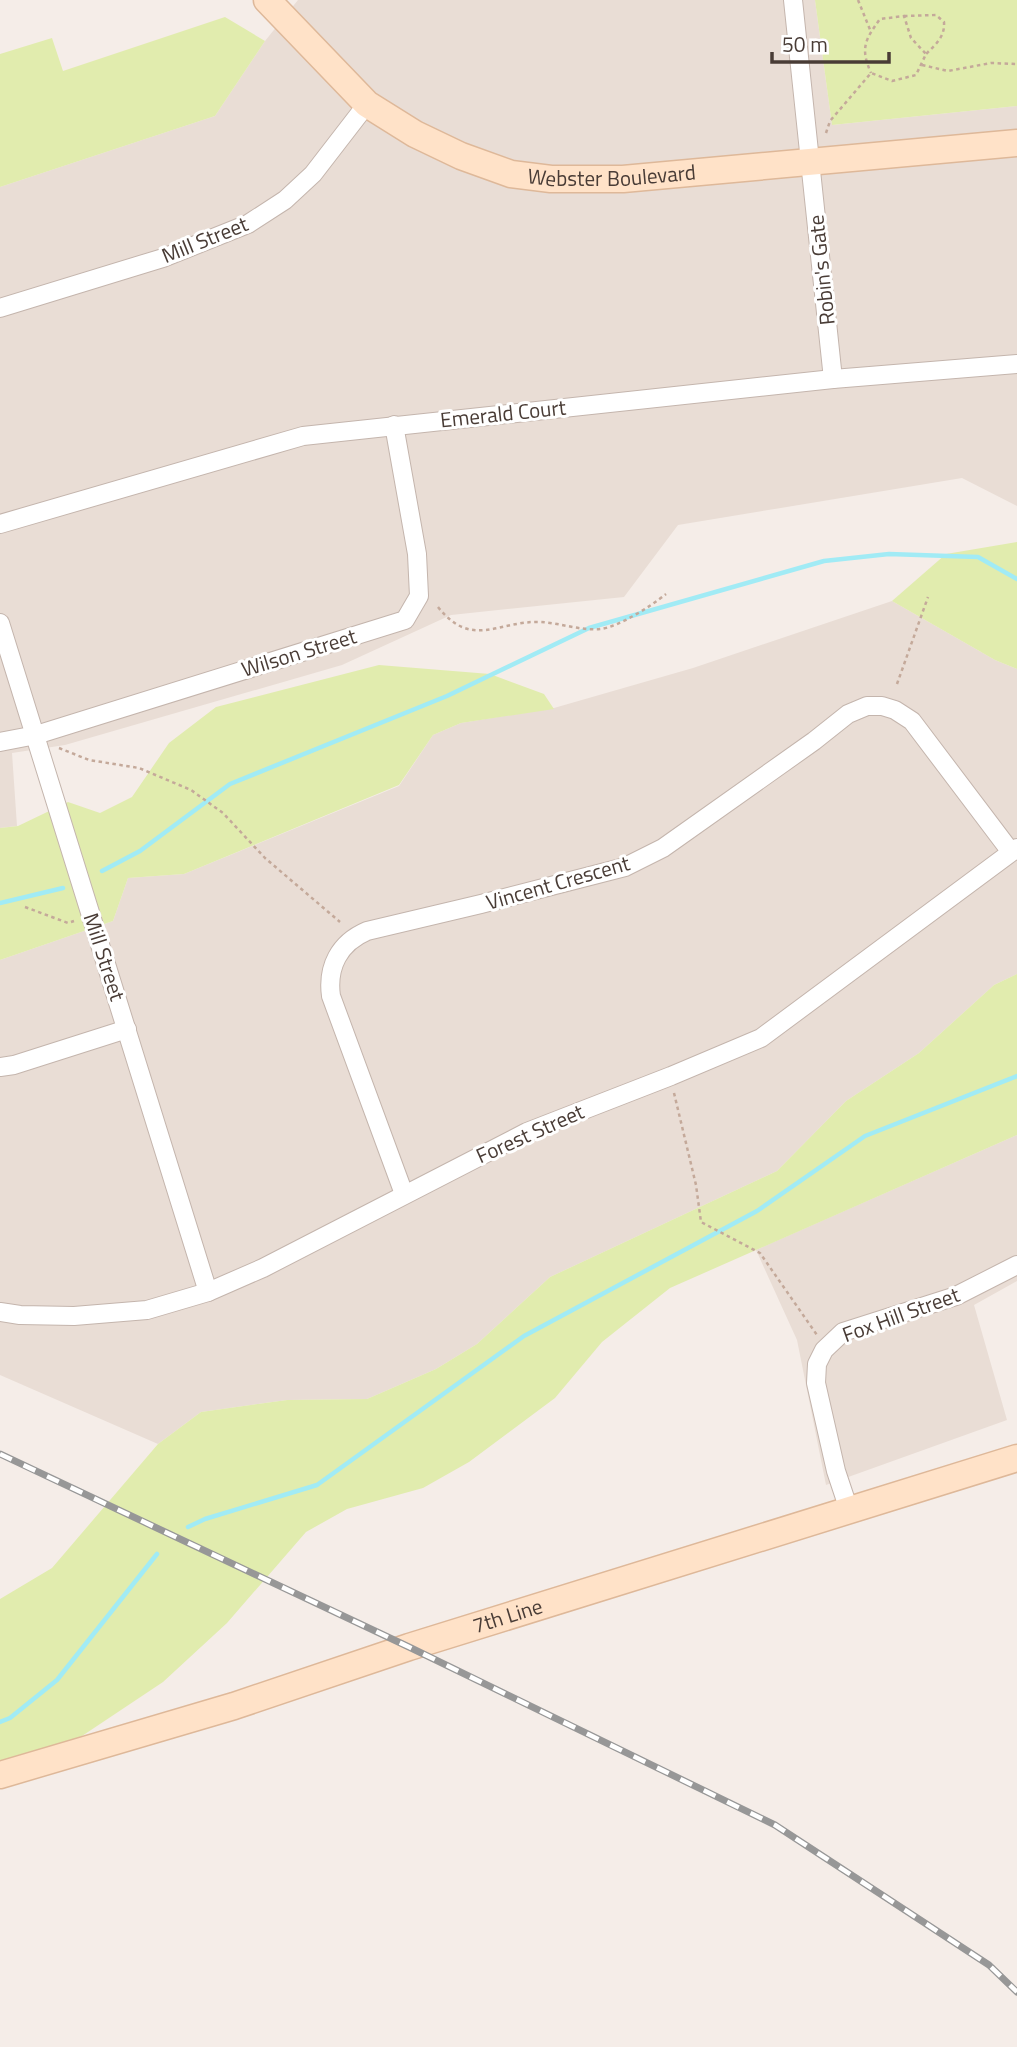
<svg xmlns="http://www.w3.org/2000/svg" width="1017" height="2047" viewBox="0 0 1017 2047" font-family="'Titillium Web',sans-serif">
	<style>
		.residential { fill: #e9ddd5 }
		.green { fill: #e1ecae }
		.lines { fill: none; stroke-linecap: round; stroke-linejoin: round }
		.stream { stroke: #a1ebf5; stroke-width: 4.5 }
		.street-casing { stroke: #c4b5ad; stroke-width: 20 }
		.secondary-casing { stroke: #deb899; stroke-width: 29 }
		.path { stroke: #c4a99a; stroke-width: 2.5; stroke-dasharray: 3.5 3.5; stroke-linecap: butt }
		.street { stroke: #fff; stroke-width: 18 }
		.secondary { stroke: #ffe2c8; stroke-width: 26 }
		.rail-casing { stroke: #979797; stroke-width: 7 }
		.rail { stroke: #fff; stroke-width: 4.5; stroke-dasharray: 13; stroke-linecap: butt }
		.labels { text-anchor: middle; stroke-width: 6; stroke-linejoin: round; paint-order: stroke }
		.street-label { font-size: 21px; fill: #493c36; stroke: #fff }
	</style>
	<rect width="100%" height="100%" fill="#f5ede8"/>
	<g class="residential">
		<path d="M298,0h517l17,125 185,-19v400l-55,-28 -284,47 -54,72 -173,18 -109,50 -277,80 -53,8 5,73 -17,2v-641l215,-71 50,-75z"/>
		<path d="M892,601l103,59 22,9v305l-23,11 -75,68 -73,48 -69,70 -227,106 -73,67 -41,25 -69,30 -80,1 -86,12 -43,32 -158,-69v-415l113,-39 15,-43 56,-4 215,-88 34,-51 28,-12 93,-15 139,-40z"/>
		<path d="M1017,1135v146l-43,24 33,115 -181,65 -29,-145 -41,-90z"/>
	</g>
	<g class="green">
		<path d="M815,0h202v106l-185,19z"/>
		<path d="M225,17l40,24 -50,75 -215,71v-133l52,-16 11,33z"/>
		<path d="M1017,542v127l-22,-9 -103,-59 54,-47z"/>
		<path d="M379,665l111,9 54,20 10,15 -93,14 -28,12 -34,50 -215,89 -56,4 -15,43 -113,39v-132l18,-2 50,-24 32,11 32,-16 37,-54 47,-36z"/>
		<path d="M1017,974v161l-347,153 -68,54 -47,56 -86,64 -46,26 -76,21 -41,23 -79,91 -64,59 -99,66 -64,19v-168l52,-31 106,-124 43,-32 86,-12 80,-1 69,-30 41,-25 73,-67 227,-106 69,-70 73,-48 75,-68z"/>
	</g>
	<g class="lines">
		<g class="stream">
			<path d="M102,871l38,-20 90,-67 217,-88 142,-68 235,-67 65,-7 89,3 39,22"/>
			<path d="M0,903l63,-15"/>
			<path d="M188,1527l17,-8 112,-34 207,-149 233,-125 108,-75 152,-60"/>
			<path d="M0,1722l10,-4 47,-38 100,-126"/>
		</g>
		<defs>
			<g id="street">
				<path d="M793,0l40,379"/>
				<path d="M0,308l163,-50 85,-34 37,-24 28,-26 54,-70"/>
				<path d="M0,524l303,-88 530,-57 184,-15"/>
				<path d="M0,623l208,669"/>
				<path d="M0,742l36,-7 369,-115 14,-24 -2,-42 -23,-129"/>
				<path d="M0,1067l14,-2 113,-36"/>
				<path d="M404,1194l-73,-198c-4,-29 8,-53 36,-65l114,-27 144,-37 38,-19 151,-107 34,-27 19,-8h15l13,4 17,11 99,131"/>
				<path d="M0,1312l20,3 54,1 73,-6 61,-18 55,-24 264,-136 144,-56 90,-38 256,-190"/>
				<path d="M849,1510l-13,-39 -20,-88 1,-19 7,-14 19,-18 113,-36 61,-31"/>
			</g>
			<g id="secondary">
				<path id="s1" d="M267,0l100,104 48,30 46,22 50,18 40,5h72l394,-36"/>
				<path id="s2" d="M0,1775l234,-69 175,-59 608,-189"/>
			</g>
		</defs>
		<use href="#street" class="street-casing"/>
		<use href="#secondary" class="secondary-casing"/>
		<g class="path">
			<path d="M858,0l13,32"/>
			<path d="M904,16l32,-1 8,7c1,15 -8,22 -18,32"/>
			<path d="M922,65l26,6 43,-8 26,1"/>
			<path d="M826,133l4,-12 41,-48 21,8 24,-6 10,-21 -15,-16 -7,-22 -24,3c-15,21 -20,29 -9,54"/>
			<path d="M438,607c34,43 61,13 103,15 19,1 40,9 59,7 19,-2 51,-23 66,-35"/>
			<path d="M897,684l31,-87"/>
			<path d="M59,748l30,12 50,8 52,22 32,23 42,45 75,64"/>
			<path d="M25,907l43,16 6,-2"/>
			<path d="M674,1093l22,92 5,37 59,31 57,82"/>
		</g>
		<use href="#street" class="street"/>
		<use href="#secondary" class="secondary"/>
		<defs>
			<path id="rail" d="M0,1454l409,193 366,178 214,140 28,27"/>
		</defs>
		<use href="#rail" class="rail-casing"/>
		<use href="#rail" class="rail"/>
	</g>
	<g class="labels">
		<g class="street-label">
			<text dy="7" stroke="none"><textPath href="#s1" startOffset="406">Webster Boulevard</textPath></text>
			<text transform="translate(205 240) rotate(-22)" y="7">Mill Street</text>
			<text transform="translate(822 270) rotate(-96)" y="7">Robin's Gate</text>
			<text transform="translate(503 414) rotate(-6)" y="7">Emerald Court</text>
			<text transform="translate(299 653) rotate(-17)" y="7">Wilson Street</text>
			<text transform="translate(558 883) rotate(-16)" y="7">Vincent Crescent</text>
			<text transform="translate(104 957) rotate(72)" y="7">Mill Street</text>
			<text transform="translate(530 1134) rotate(-24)" y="7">Forest Street</text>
			<text transform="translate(901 1315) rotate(-20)" y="7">Fox Hill Street</text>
			<text dy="7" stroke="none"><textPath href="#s2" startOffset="532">7th Line</textPath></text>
		</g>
	</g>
	<path d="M772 52v10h117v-10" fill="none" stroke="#493c36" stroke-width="3.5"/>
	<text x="782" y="52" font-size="21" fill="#493c36" stroke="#ffffff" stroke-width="5" paint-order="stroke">50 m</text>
</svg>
